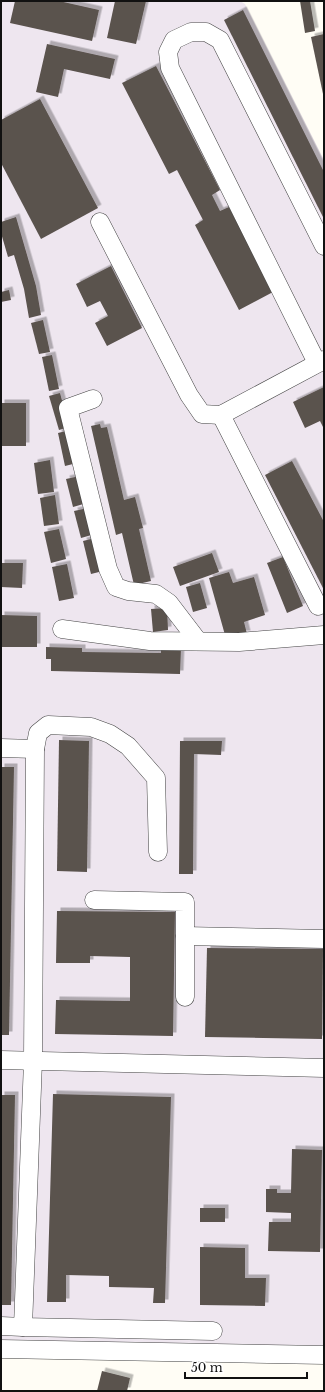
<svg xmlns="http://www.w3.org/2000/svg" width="325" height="1392" viewBox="0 0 325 1392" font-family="'Libre Baskerville',serif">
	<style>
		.industrial { fill: #eee6ef }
		.building { fill: #5a524d; filter: url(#shadow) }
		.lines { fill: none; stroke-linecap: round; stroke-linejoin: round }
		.minor-casing { stroke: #444; stroke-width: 19 }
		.minor { stroke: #fff; stroke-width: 18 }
	</style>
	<defs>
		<filter id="shadow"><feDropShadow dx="3.5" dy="-3.5" stdDeviation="0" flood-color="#0004"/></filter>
	</defs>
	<rect width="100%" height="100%" fill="#fffdf5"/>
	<path class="industrial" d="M1,1h239l5,3 79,156v1189l-323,-6z"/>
	<g class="building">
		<path d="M15,1h44l40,9 -7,31 -82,-18z"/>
		<path d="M115,1h31l-10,43 -29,-6z"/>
		<path d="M300,1h10l5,30 -10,2z"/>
		<path d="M243,10l81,162v47l-100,-199z"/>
		<path d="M324,34v60h-1l-12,-57z"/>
		<path d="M47,44l68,15 -5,20 -46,-10 -6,28 -22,-5z"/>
		<path d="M156,66l64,124 -8,5 8,16 9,-4 44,85 -34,18 -44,-85 8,-5 -26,-50 -8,4 -47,-91z"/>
		<path d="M40,99l58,109 -57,31 -40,-76v-43z"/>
		<path d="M16,217l20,69 5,29 -12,3 -5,-29 -10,-34 -6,2 -7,-24v-11z"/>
		<path d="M111,266l31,62 -35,18 -12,-23 13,-7 -8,-15 -13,6 -11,-23z"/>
		<path d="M9,290l2,10 -10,2v-10z"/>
		<path d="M43,320l7,32 -11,2 -8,-31z"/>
		<path d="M52,355l7,34 -10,2 -7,-34z"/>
		<path d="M324,387v42l-4,-8 -15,7 -12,-26z"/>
		<path d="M60,393l9,34 -10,3 -10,-34z"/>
		<rect x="1" y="403" width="25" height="43"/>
		<path d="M100,424l1,4 6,-1 17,73 11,-3 8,31 -4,1 12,52 -17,4 -12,-52 -6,2 -25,-109z"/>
		<path d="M70,430l7,33 -12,3 -7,-33z"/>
		<path d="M50,460l4,32 -16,2 -4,-31z"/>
		<path d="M292,461l32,61v68l-59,-115z"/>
		<path d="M80,476l7,27 -14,4 -7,-28z"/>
		<path d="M55,495l4,29 -15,2 -4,-28z"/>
		<path d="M88,508l7,26 -14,4 -7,-27z"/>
		<path d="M59,529l7,30 -15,4 -7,-31z"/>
		<path d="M95,538l8,33 -12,3 -8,-33z"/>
		<path d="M212,553l7,19 -39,14 -7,-19z"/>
		<path d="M283,557l20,49 -16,7 -20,-50z"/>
		<path d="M1,563h22l-1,25 -21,-1z"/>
		<path d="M67,564l7,34 -15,3 -7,-34z"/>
		<path d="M229,572l4,11 21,-6 11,38 -21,7 3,12 -22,1 -16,-57z"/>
		<path d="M200,583l7,25 -14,4 -7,-25z"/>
		<path d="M167,608l1,22 -15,2 -2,-23z"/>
		<path d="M1,615l36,1v31h-36z"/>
		<path d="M46,647l36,1v4l79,1v-5h20l-1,26 -129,-3v-12h-5z"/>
		<path d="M59,740l30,1 -2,131 -30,-1z"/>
		<path d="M180,741h42l-1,14 -27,-1 -1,120h-14z"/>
		<path d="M1,767h13l-5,268h-8z"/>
		<path d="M57,911l118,1 -2,124 -118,-2 1,-34 74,1v-44l-40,-1v7h-34z"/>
		<path d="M207,948l116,1 -1,90 -117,-2z"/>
		<path d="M53,1094l118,3 -6,206h-12l1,-15 -45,-1v-11l-43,-1v27h-19z"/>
		<path d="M1,1095h14l-4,210h-10z"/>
		<path d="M292,1149l30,1 -2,102 -52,-1 1,-29h22v-9l-25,-1v-23h11v4h14z"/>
		<rect x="200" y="1208" width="25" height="14"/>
		<path d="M200,1247l45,1v30h21l-1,28 -65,-1z"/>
		<path d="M102,1371l28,7 -3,13h-30z"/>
	</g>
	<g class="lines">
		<defs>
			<g id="minor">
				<path d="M100,222l89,173 13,19 19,1 103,-55"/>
				<path d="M317,363l-147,-295 -2,-16 6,-12 17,-8h15l14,8 104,206"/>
				<path d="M93,399l-25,9 40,161 8,18 12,4 28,3 13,9 29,38"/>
				<path d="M221,415l97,191"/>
				<path d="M62,629l88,12 89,1 85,-7"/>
				<path d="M1,748l34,1 -2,312 -10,266 190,4"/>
				<path d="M35,749l3,-16 10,-8 43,2 19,7 18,12 28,32 2,74"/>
				<path d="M94,900l91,2v95"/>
				<path d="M185,936l139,3"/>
				<path d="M1,1060l323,8"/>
				<path d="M1,1326l22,1"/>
				<path d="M1,1349l323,6"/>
			</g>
		</defs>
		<use href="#minor" class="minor-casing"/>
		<use href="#minor" class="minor"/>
	</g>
	<rect width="325" height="1392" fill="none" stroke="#111111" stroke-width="4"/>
	<path d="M185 1372v6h122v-6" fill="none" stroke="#111111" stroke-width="2"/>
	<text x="191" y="1372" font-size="12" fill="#111111" stroke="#ffffff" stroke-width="3" paint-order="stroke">50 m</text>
</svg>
